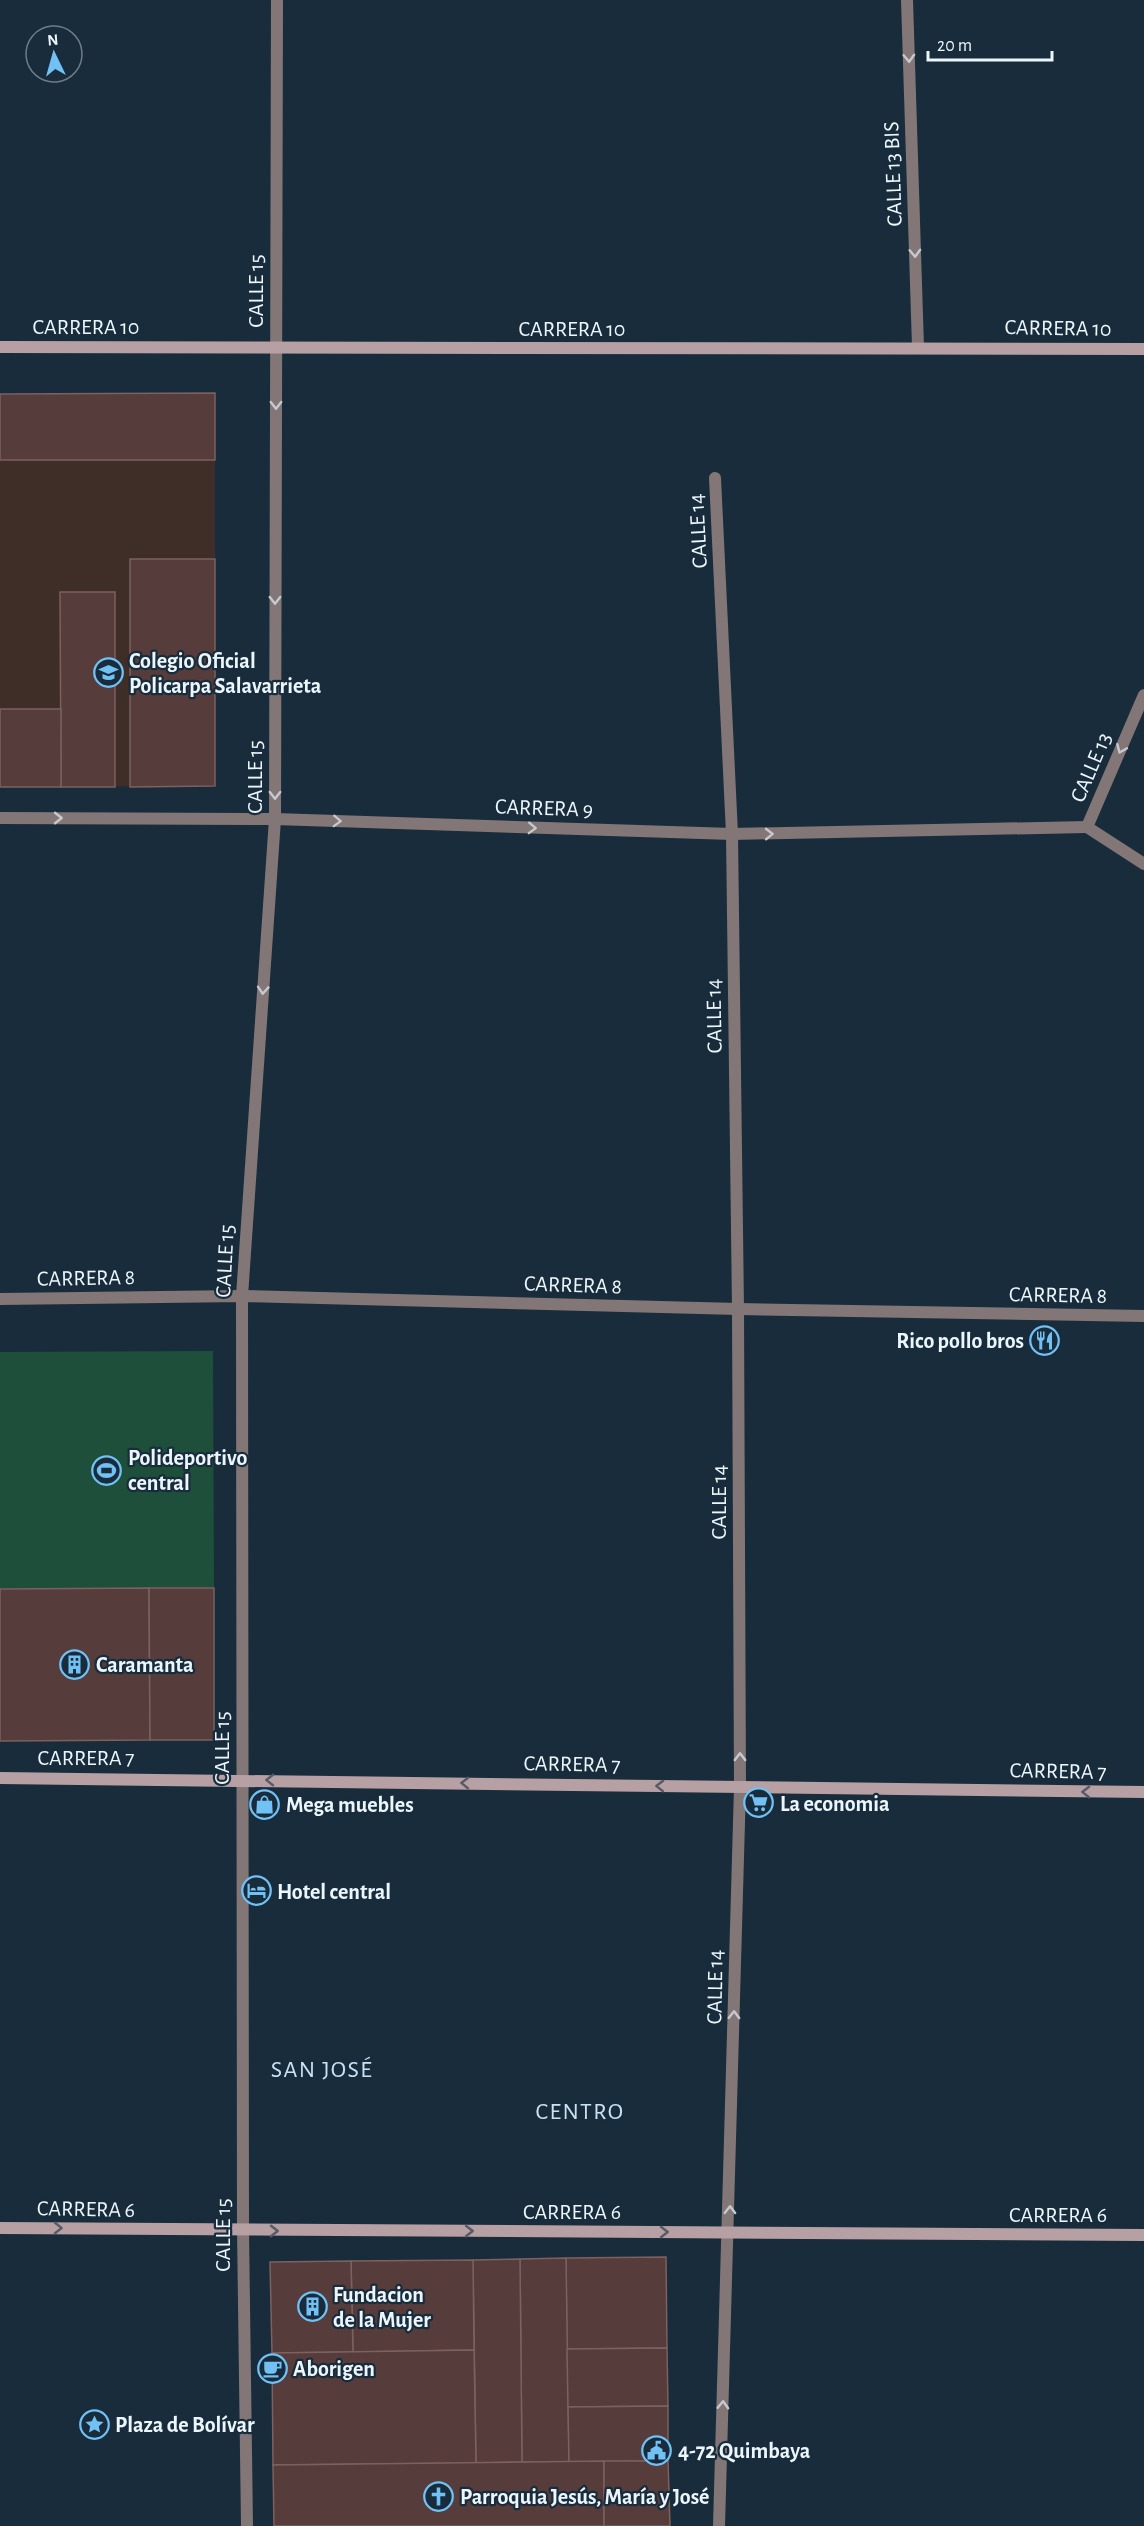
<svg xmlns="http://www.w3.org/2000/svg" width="1144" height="2526" viewBox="0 0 1144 2526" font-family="'Alegreya Sans',sans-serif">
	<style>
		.education { fill: #3f2d27 }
		.green { fill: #1e4f3b }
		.building { fill: #563c3b; stroke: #7d6060; stroke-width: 1.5 }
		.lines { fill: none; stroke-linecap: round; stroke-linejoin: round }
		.street { stroke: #837677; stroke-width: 12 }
		.secondary { stroke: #b6a0a3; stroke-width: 12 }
		.oneway { stroke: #c7c9cf }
		.oneway2 { stroke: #585a65 }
		.labels { text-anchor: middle; stroke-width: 4.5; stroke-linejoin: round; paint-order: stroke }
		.street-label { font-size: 22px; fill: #ecf6fe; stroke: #192c3b }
		.poi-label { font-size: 22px; font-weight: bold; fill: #ecf6fe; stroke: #192c3b; text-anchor: start }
		.neighbourhood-label { font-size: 24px; letter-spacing: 1.5px; fill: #c7e2f6; stroke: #192c3b }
	</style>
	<rect width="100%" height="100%" fill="#192c3b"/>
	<path class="education" d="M215,393v393l-215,1v-393z"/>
	<path class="green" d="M213,1351l1,237 -214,1v-237z"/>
	<g class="building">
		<path d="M215,393v67h-215v-66z"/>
		<path d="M130,559h85v227l-85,1z"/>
		<path d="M60,592h55v195h-54z"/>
		<rect x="0" y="709" width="61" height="78"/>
		<path d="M149,1588l1,152 -150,1v-152z"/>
		<path d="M149,1588h65v152h-64z"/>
		<path d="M666,2257l1,91 -100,1 -1,-91z"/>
		<path d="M566,2258l3,204h-47l-2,-203z"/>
		<path d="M520,2259l2,203 -46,1 -3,-203z"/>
		<path d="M473,2260l1,90 -121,2 -2,-91z"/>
		<path d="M351,2261l2,91 -81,1 -2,-91z"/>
		<path d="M667,2348l1,58 -100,1 -1,-58z"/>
		<path d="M474,2350l2,113 -203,2 -1,-112z"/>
		<path d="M668,2406v55l-99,1 -1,-55z"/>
		<path d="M604,2461v65h-330l-1,-61z"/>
		<path d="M604,2461h64l2,65h-66z"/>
	</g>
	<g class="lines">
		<g class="street">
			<path d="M907,0l11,347"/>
			<path d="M715,478l17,356 6,475 2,478 -21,739"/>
			<path d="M1144,695l-57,132 57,37"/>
			<path d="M0,818l275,1 457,15 355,-7"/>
			<path d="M0,1299l242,-3 496,13 406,7"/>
			<path d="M247,2526l-4,-296 -1,-934 33,-477 2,-819"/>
		</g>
		<g class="secondary">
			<path d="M0,347l1144,2"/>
			<path d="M0,1778l1144,14"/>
			<path d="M0,2228l1144,7"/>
		</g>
	</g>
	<defs><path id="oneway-chevron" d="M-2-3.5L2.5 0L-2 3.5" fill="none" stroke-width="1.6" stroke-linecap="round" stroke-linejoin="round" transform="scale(1.5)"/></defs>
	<g class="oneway">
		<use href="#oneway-chevron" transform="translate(909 58) rotate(88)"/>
		<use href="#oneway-chevron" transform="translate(915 253) rotate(88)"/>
		<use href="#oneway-chevron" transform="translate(276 405) rotate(90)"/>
		<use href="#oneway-chevron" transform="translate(275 600) rotate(90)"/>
		<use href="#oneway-chevron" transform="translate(1121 749) rotate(113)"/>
		<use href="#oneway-chevron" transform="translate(275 795) rotate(90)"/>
		<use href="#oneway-chevron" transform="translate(58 818)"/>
		<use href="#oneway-chevron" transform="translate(337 821) rotate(2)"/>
		<use href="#oneway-chevron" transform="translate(532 828) rotate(2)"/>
		<use href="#oneway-chevron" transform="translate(769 834) rotate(-1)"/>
		<use href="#oneway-chevron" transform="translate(263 990) rotate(94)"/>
		<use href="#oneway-chevron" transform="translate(740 1757) rotate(-90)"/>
		<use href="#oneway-chevron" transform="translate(734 2015) rotate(-89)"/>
		<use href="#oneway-chevron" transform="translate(730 2210) rotate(-89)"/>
		<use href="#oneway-chevron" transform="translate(723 2405) rotate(-88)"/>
	</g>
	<g class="oneway2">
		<use href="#oneway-chevron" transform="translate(270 1780) rotate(-179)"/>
		<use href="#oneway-chevron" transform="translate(465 1783) rotate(-179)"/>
		<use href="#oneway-chevron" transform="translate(660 1786) rotate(-179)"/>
		<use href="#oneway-chevron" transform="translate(1086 1792) rotate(-179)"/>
		<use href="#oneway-chevron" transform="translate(58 2228) rotate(1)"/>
		<use href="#oneway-chevron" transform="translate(274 2231)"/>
		<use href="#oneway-chevron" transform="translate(469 2231)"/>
		<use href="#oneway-chevron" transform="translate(664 2232)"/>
	</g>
	<defs>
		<symbol id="university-ring" viewBox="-11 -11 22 22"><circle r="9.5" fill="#192c3b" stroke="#72c1f5" stroke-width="1.5"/><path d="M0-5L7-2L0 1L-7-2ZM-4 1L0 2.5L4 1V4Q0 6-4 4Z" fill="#72c1f5"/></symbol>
		<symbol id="restaurant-ring" viewBox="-11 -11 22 22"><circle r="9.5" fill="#192c3b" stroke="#72c1f5" stroke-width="1.5"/><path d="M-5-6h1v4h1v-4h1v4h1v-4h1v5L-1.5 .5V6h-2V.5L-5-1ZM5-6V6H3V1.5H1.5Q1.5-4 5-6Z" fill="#72c1f5"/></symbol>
		<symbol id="stadium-ring" viewBox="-11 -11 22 22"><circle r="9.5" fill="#192c3b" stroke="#72c1f5" stroke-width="1.5"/><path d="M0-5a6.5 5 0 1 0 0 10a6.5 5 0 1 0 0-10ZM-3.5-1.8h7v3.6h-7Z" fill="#72c1f5"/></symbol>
		<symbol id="building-ring" viewBox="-11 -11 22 22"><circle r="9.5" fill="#192c3b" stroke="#72c1f5" stroke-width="1.5"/><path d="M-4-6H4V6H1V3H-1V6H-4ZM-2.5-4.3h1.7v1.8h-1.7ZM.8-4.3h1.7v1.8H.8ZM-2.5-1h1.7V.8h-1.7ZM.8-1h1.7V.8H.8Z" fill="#72c1f5"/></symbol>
		<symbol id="supermarket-ring" viewBox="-11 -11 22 22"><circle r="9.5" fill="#192c3b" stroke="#72c1f5" stroke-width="1.5"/><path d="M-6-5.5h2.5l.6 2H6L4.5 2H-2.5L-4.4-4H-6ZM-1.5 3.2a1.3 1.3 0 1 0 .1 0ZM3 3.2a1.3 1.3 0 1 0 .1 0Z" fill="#72c1f5"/></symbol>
		<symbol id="shop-ring" viewBox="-11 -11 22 22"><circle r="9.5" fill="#192c3b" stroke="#72c1f5" stroke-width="1.5"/><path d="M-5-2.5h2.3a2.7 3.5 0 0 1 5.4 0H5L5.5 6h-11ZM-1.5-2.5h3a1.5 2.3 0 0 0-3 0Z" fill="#72c1f5"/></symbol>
		<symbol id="hotel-ring" viewBox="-11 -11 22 22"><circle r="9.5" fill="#192c3b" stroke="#72c1f5" stroke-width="1.5"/><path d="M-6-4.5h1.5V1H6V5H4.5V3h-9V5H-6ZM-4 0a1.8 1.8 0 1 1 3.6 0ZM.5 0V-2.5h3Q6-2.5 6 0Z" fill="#72c1f5"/></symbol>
		<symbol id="cafe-ring" viewBox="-11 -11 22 22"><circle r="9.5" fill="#192c3b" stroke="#72c1f5" stroke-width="1.5"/><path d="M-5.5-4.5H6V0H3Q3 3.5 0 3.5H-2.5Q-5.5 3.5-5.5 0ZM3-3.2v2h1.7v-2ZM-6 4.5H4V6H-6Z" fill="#72c1f5"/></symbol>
		<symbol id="sight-ring" viewBox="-11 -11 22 22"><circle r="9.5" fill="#192c3b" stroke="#72c1f5" stroke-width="1.5"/><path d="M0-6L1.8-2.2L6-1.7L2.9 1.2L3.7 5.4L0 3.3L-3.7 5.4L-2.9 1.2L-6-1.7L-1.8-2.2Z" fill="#72c1f5"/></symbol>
		<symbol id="civic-ring" viewBox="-11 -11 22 22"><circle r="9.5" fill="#192c3b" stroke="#72c1f5" stroke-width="1.5"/><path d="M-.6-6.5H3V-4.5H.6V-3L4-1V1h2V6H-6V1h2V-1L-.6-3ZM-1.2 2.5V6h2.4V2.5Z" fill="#72c1f5"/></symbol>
		<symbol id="church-ring" viewBox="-11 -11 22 22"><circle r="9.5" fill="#192c3b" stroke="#72c1f5" stroke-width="1.5"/><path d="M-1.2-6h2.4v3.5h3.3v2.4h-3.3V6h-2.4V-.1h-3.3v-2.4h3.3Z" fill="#72c1f5"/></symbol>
	</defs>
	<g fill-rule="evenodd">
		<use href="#university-ring" x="92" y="656" width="33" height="33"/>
		<use href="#restaurant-ring" x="1028" y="1324" width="33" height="33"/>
		<use href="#stadium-ring" x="90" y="1454" width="33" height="33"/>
		<use href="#building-ring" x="58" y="1648" width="33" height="33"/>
		<use href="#supermarket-ring" x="742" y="1786" width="33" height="33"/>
		<use href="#shop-ring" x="248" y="1788" width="33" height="33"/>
		<use href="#hotel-ring" x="240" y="1874" width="33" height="33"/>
		<use href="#building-ring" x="296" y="2290" width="33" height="33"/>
		<use href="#cafe-ring" x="256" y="2352" width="33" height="33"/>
		<use href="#sight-ring" x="78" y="2408" width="33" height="33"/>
		<use href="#civic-ring" x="640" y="2434" width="33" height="33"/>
		<use href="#church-ring" x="422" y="2480" width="33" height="33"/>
	</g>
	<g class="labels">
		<g class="street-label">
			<text transform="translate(892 174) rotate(-92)" y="8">CALLE 13 BIS</text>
			<text transform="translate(255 291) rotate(-90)" y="8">CALLE 15</text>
			<text x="86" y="334">CARRERA 10</text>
			<text transform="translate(1058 327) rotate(1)" y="8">CARRERA 10</text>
			<text x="572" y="336">CARRERA 10</text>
			<text transform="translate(697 531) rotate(-93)" y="8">CALLE 14</text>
			<text transform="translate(1090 767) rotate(-67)" y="8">CALLE 13</text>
			<text transform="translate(254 777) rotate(-90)" y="8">CALLE 15</text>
			<text transform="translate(544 807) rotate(2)" y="8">CARRERA 9</text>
			<text transform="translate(713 1016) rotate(-91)" y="8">CALLE 14</text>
			<text transform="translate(224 1261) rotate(-87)" y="8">CALLE 15</text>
			<text transform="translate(86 1277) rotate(-1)" y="8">CARRERA 8</text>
			<text transform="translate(573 1284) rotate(2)" y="8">CARRERA 8</text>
			<text transform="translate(1058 1294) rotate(1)" y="8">CARRERA 8</text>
			<text transform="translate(718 1502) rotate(-90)" y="8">CALLE 14</text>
			<text transform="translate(221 1748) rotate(-90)" y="8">CALLE 15</text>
			<text x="86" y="1765">CARRERA 7</text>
			<text transform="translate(572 1763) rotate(1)" y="8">CARRERA 7</text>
			<text transform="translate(1058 1770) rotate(1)" y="8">CARRERA 7</text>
			<text transform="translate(714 1987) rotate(-89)" y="8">CALLE 14</text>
			<text transform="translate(86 2208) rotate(1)" y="8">CARRERA 6</text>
			<text x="572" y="2219">CARRERA 6</text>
			<text x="1058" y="2222">CARRERA 6</text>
			<text transform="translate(222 2235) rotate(-90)" y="8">CALLE 15</text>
		</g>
		<g class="poi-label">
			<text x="129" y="668">Colegio Oficial<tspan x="129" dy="25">Policarpa Salavarrieta</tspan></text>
			<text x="1024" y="1348" text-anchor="end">Rico pollo bros</text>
			<text x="128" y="1465">Polideportivo<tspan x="128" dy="25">central</tspan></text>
			<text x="96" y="1672">Caramanta</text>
			<text x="780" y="1811">La economia</text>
			<text x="286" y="1812">Mega muebles</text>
			<text x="277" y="1899">Hotel central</text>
			<text x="333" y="2302">Fundacion<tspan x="333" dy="25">de la Mujer</tspan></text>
			<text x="293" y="2376">Aborigen</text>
			<text x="115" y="2432">Plaza de Bolívar</text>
			<text x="678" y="2458">4-72 Quimbaya</text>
			<text x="460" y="2504">Parroquia Jesús, María y José</text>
		</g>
		<g class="neighbourhood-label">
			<text x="322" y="2077">SAN JOSÉ</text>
			<text x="580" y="2119">CENTRO</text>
		</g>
	</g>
	<g transform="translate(54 54) rotate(355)"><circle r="28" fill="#192c3b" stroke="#6d7d89" stroke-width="1.5"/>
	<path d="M0-4.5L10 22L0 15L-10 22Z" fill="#72c1f5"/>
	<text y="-9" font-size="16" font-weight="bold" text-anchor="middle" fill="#ecf6fe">N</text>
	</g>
	<path d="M928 51v9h124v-9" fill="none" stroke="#ecf6fe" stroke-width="3"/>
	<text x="937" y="51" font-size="18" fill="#ecf6fe" stroke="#192c3b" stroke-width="4.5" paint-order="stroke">20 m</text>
</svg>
